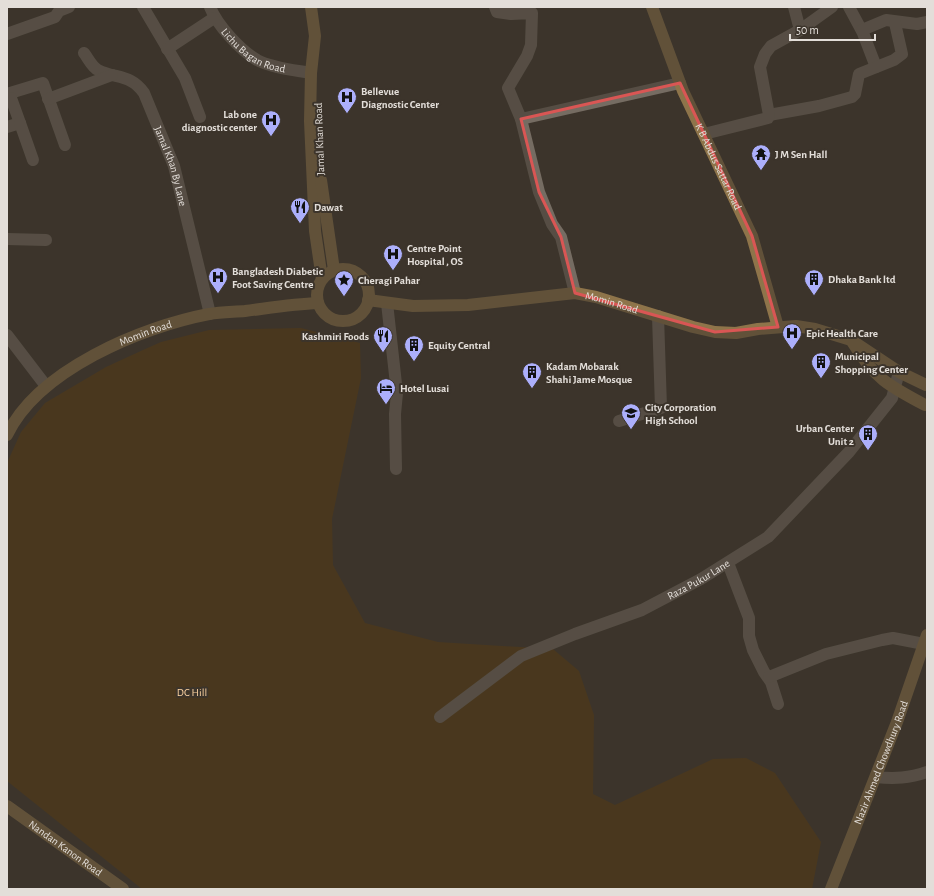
<svg xmlns="http://www.w3.org/2000/svg" width="934" height="896" viewBox="0 0 934 896" font-family="'Alegreya Sans',sans-serif">
	<style>
		.green { fill: #5a3b0f }
		.lines { fill: none; stroke-linecap: round; stroke-linejoin: round }
		.street { stroke: #756c62; stroke-width: 12 }
		.secondary { stroke: #8e744a; stroke-width: 12 }
		.marked { fill: none; stroke: #d95654; stroke-width: 3; stroke-linejoin: round }
		.labels { text-anchor: middle; stroke-width: 4; stroke-linejoin: round; paint-order: stroke }
		.street-label { font-size: 11px; fill: #e3ded9; stroke: #3c342b }
		.poi-label { font-size: 11px; font-weight: bold; fill: #e3ded9; stroke: #3c342b; text-anchor: start }
		.park-label { font-size: 11px; fill: #fed4a2; stroke: #3c342b }
	</style>
	<rect width="100%" height="100%" fill="#3c342b"/>
	<path class="green" d="M301,328l59,15 1,35 -29,141 1,46 32,58 73,19 115,7 26,22 15,44 -1,79 22,11 98,-46 33,-1 29,15 46,69 -9,47h-670l-135,-108v-318l14,-31 24,-29 61,-36 37,-17 18,-8 48,-12z"/>
	<g class="lines">
		<g class="street">
			<path d="M143,7l42,71 15,39"/>
			<path id="s1" d="M210,7c7,18 30,43 47,53 15,8 37,10 54,13"/>
			<path d="M495,7l2,5 14,2 21,-1 -1,32 -4,11 -19,32 13,31 18,73 13,32 9,13 14,56"/>
			<path d="M794,7l6,23"/>
			<path d="M849,7l14,26 13,34"/>
			<path d="M862,30l24,-10 31,4 10,-2"/>
			<path d="M7,34l48,-17 4,-6 10,-4"/>
			<path d="M167,49l47,-31"/>
			<path id="s2" d="M84,53c4,5 8,14 14,17 18,9 33,4 46,23l30,73 36,148"/>
			<path d="M11,98l-1,-5 33,-10 22,62"/>
			<path d="M48,99l64,-24"/>
			<path d="M7,100l4,-2 9,25 -13,4"/>
			<path d="M769,115l50,-9 33,-9 3,-3 4,-20 35,-14 8,-6 -7,-31"/>
			<path d="M521,119l159,-36"/>
			<path d="M20,123l13,37"/>
			<path d="M704,134l64,-16 1,-3 -9,-48 5,-13 6,-8 29,-16 32,-23"/>
			<path d="M7,239l39,1"/>
			<path d="M387,303l10,90 -2,21 1,55"/>
			<path d="M7,335l39,51"/>
			<path d="M619,421l42,-13 -3,-92"/>
			<path d="M728,563l21,55v18l4,14 11,22 7,10 7,22"/>
			<path d="M769,677l57,-23 56,-14 11,-2 31,6"/>
			<path id="s3" d="M440,717l81,-61 54,-22 67,-24 59,-31 67,-42 81,-85 43,-54 7,-26"/>
			<path d="M876,777c19,2 33,1 51,-5"/>
		</g>
		<g class="secondary">
			<path d="M311,7l4,29 -4,37 -1,48 5,110 7,48"/>
			<path id="s4" d="M652,7l31,84 69,145 26,91"/>
			<path d="M321,180l13,90"/>
			<circle cx="343" cy="295" r="26"/>
			<path id="s5" d="M368,300l45,6 55,-1 107,-12 21,4 97,30 22,5 21,1 22,-4 38,-3 19,3 36,11 48,32 27,13"/>
			<path d="M853,343c21,35 36,43 72,62"/>
			<path id="s6" d="M7,435c31,-65 134,-108 202,-121 12,-2 24,-2 36,-3 24,-3 48,-7 73,-8"/>
			<path id="s7" d="M7,806l116,83"/>
			<path id="s8" d="M831,889l66,-167 30,-87"/>
		</g>
	</g>
	<path d="M0 0H934V896H0ZM680,83l72,153 26,91 -63,5 -140,-39 -14,-56 -22,-45 -18,-73z" fill="#3c342b" fill-opacity=".55" fill-rule="evenodd"/>
	<path class="marked" d="M680,83l72,153 26,91 -63,5 -140,-39 -14,-56 -22,-45 -18,-73z"/>
	<defs>
		<symbol id="hospital-pin" viewBox="-11 -11 22 30"><path d="M0 17L-7.5 6A9.5 9.5 0 1 1 7.5 6Z" fill="#acaffb" stroke="#3c342b"/><path d="M-5-5h3v3.5h4V-5h3V5h-3V1.5h-4V5h-3Z" fill="#111"/></symbol>
		<symbol id="temple-pin" viewBox="-11 -11 22 30"><path d="M0 17L-7.5 6A9.5 9.5 0 1 1 7.5 6Z" fill="#acaffb" stroke="#3c342b"/><path d="M0-6L5-2H3V0L6.5 2.5H4V6H1.5V3h-3V6H-4V2.5H-6.5L-3 0V-2H-5Z" fill="#111"/></symbol>
		<symbol id="restaurant-pin" viewBox="-11 -11 22 30"><path d="M0 17L-7.5 6A9.5 9.5 0 1 1 7.5 6Z" fill="#acaffb" stroke="#3c342b"/><path d="M-5-6h1v4h1v-4h1v4h1v-4h1v5L-1.5 .5V6h-2V.5L-5-1ZM5-6V6H3V1.5H1.5Q1.5-4 5-6Z" fill="#111"/></symbol>
		<symbol id="building-pin" viewBox="-11 -11 22 30"><path d="M0 17L-7.5 6A9.5 9.5 0 1 1 7.5 6Z" fill="#acaffb" stroke="#3c342b"/><path d="M-4-6H4V6H1V3H-1V6H-4ZM-2.5-4.3h1.7v1.8h-1.7ZM.8-4.3h1.7v1.8H.8ZM-2.5-1h1.7V.8h-1.7ZM.8-1h1.7V.8H.8Z" fill="#111"/></symbol>
		<symbol id="sight-pin" viewBox="-11 -11 22 30"><path d="M0 17L-7.5 6A9.5 9.5 0 1 1 7.5 6Z" fill="#acaffb" stroke="#3c342b"/><path d="M0-6L1.8-2.2L6-1.7L2.9 1.2L3.7 5.4L0 3.3L-3.7 5.4L-2.9 1.2L-6-1.7L-1.8-2.2Z" fill="#111"/></symbol>
		<symbol id="hotel-pin" viewBox="-11 -11 22 30"><path d="M0 17L-7.5 6A9.5 9.5 0 1 1 7.5 6Z" fill="#acaffb" stroke="#3c342b"/><path d="M-6-4.5h1.5V1H6V5H4.5V3h-9V5H-6ZM-4 0a1.8 1.8 0 1 1 3.6 0ZM.5 0V-2.5h3Q6-2.5 6 0Z" fill="#111"/></symbol>
		<symbol id="school-pin" viewBox="-11 -11 22 30"><path d="M0 17L-7.5 6A9.5 9.5 0 1 1 7.5 6Z" fill="#acaffb" stroke="#3c342b"/><path d="M0-5L7-2L0 1L-7-2ZM-4 1L0 2.5L4 1V4Q0 6-4 4Z" fill="#111"/></symbol>
	</defs>
	<g fill-rule="evenodd">
		<use href="#hospital-pin" x="336" y="86" width="22" height="30"/>
		<use href="#hospital-pin" x="260" y="109" width="22" height="30"/>
		<use href="#temple-pin" x="750" y="143" width="22" height="30"/>
		<use href="#restaurant-pin" x="289" y="196" width="22" height="30"/>
		<use href="#hospital-pin" x="382" y="243" width="22" height="30"/>
		<use href="#hospital-pin" x="207" y="266" width="22" height="30"/>
		<use href="#building-pin" x="803" y="268" width="22" height="30"/>
		<use href="#sight-pin" x="333" y="269" width="22" height="30"/>
		<use href="#hospital-pin" x="781" y="322" width="22" height="30"/>
		<use href="#restaurant-pin" x="372" y="325" width="22" height="30"/>
		<use href="#building-pin" x="403" y="334" width="22" height="30"/>
		<use href="#building-pin" x="810" y="351" width="22" height="30"/>
		<use href="#building-pin" x="521" y="361" width="22" height="30"/>
		<use href="#hotel-pin" x="375" y="377" width="22" height="30"/>
		<use href="#school-pin" x="620" y="402" width="22" height="30"/>
		<use href="#building-pin" x="857" y="423" width="22" height="30"/>
	</g>
	<g class="labels">
		<g class="street-label">
			<text dy="4" stroke="none"><textPath href="#s1" startOffset="64">Lichu Bagan Road</textPath></text>
			<text transform="translate(319 139) rotate(-92)" y="4">Jamal Khan Road</text>
			<text dy="4" stroke="none"><textPath href="#s2" startOffset="153">Jamal Khan By Lane</textPath></text>
			<text dy="4" stroke="none"><textPath href="#s4" startOffset="173">K B Abdus Sattar Road</textPath></text>
			<text dy="4" stroke="none"><textPath href="#s5" startOffset="246">Momin Road</textPath></text>
			<text dy="4" stroke="none"><textPath href="#s6" startOffset="176">Momin Road</textPath></text>
			<text dy="4" stroke="none"><textPath href="#s3" startOffset="295">Raza Pukur Lane</textPath></text>
			<text dy="4" stroke="none"><textPath href="#s8" startOffset="136">Nazir Ahmed Chowdhury Road</textPath></text>
			<text dy="4" stroke="none"><textPath href="#s7" startOffset="72">Nandan Kanon Road</textPath></text>
		</g>
		<g class="poi-label">
			<text x="361" y="95">Bellevue<tspan x="361" dy="13">Diagnostic Center</tspan></text>
			<text x="257" y="118" text-anchor="end">Lab one<tspan x="257" dy="13">diagnostic center</tspan></text>
			<text x="775" y="158">J M Sen Hall</text>
			<text x="314" y="211">Dawat</text>
			<text x="407" y="252">Centre Point<tspan x="407" dy="13">Hospital , OS</tspan></text>
			<text x="232" y="275">Bangladesh Diabetic<tspan x="232" dy="13">Foot Saving Centre</tspan></text>
			<text x="828" y="283">Dhaka Bank ltd</text>
			<text x="358" y="284">Cheragi Pahar</text>
			<text x="806" y="337">Epic Health Care</text>
			<text x="369" y="340" text-anchor="end">Kashmiri Foods</text>
			<text x="428" y="349">Equity Central</text>
			<text x="835" y="360">Municipal<tspan x="835" dy="13">Shopping Center</tspan></text>
			<text x="546" y="370">Kadam Mobarak<tspan x="546" dy="13">Shahi Jame Mosque</tspan></text>
			<text x="400" y="392">Hotel Lusai</text>
			<text x="645" y="411">City Corporation<tspan x="645" dy="13">High School</tspan></text>
			<text x="854" y="432" text-anchor="end">Urban Center<tspan x="854" dy="13">Unit 2</tspan></text>
		</g>
		<g class="park-label">
			<text x="192" y="696">DC Hill</text>
		</g>
	</g>
	<rect width="934" height="896" fill="none" stroke="#e3ded9" stroke-width="16"/>
	<path d="M790 34v6h85v-6" fill="none" stroke="#e3ded9" stroke-width="2"/>
	<text x="796" y="34" font-size="12" fill="#e3ded9" stroke="#3c342b" stroke-width="3" paint-order="stroke">50 m</text>
</svg>
